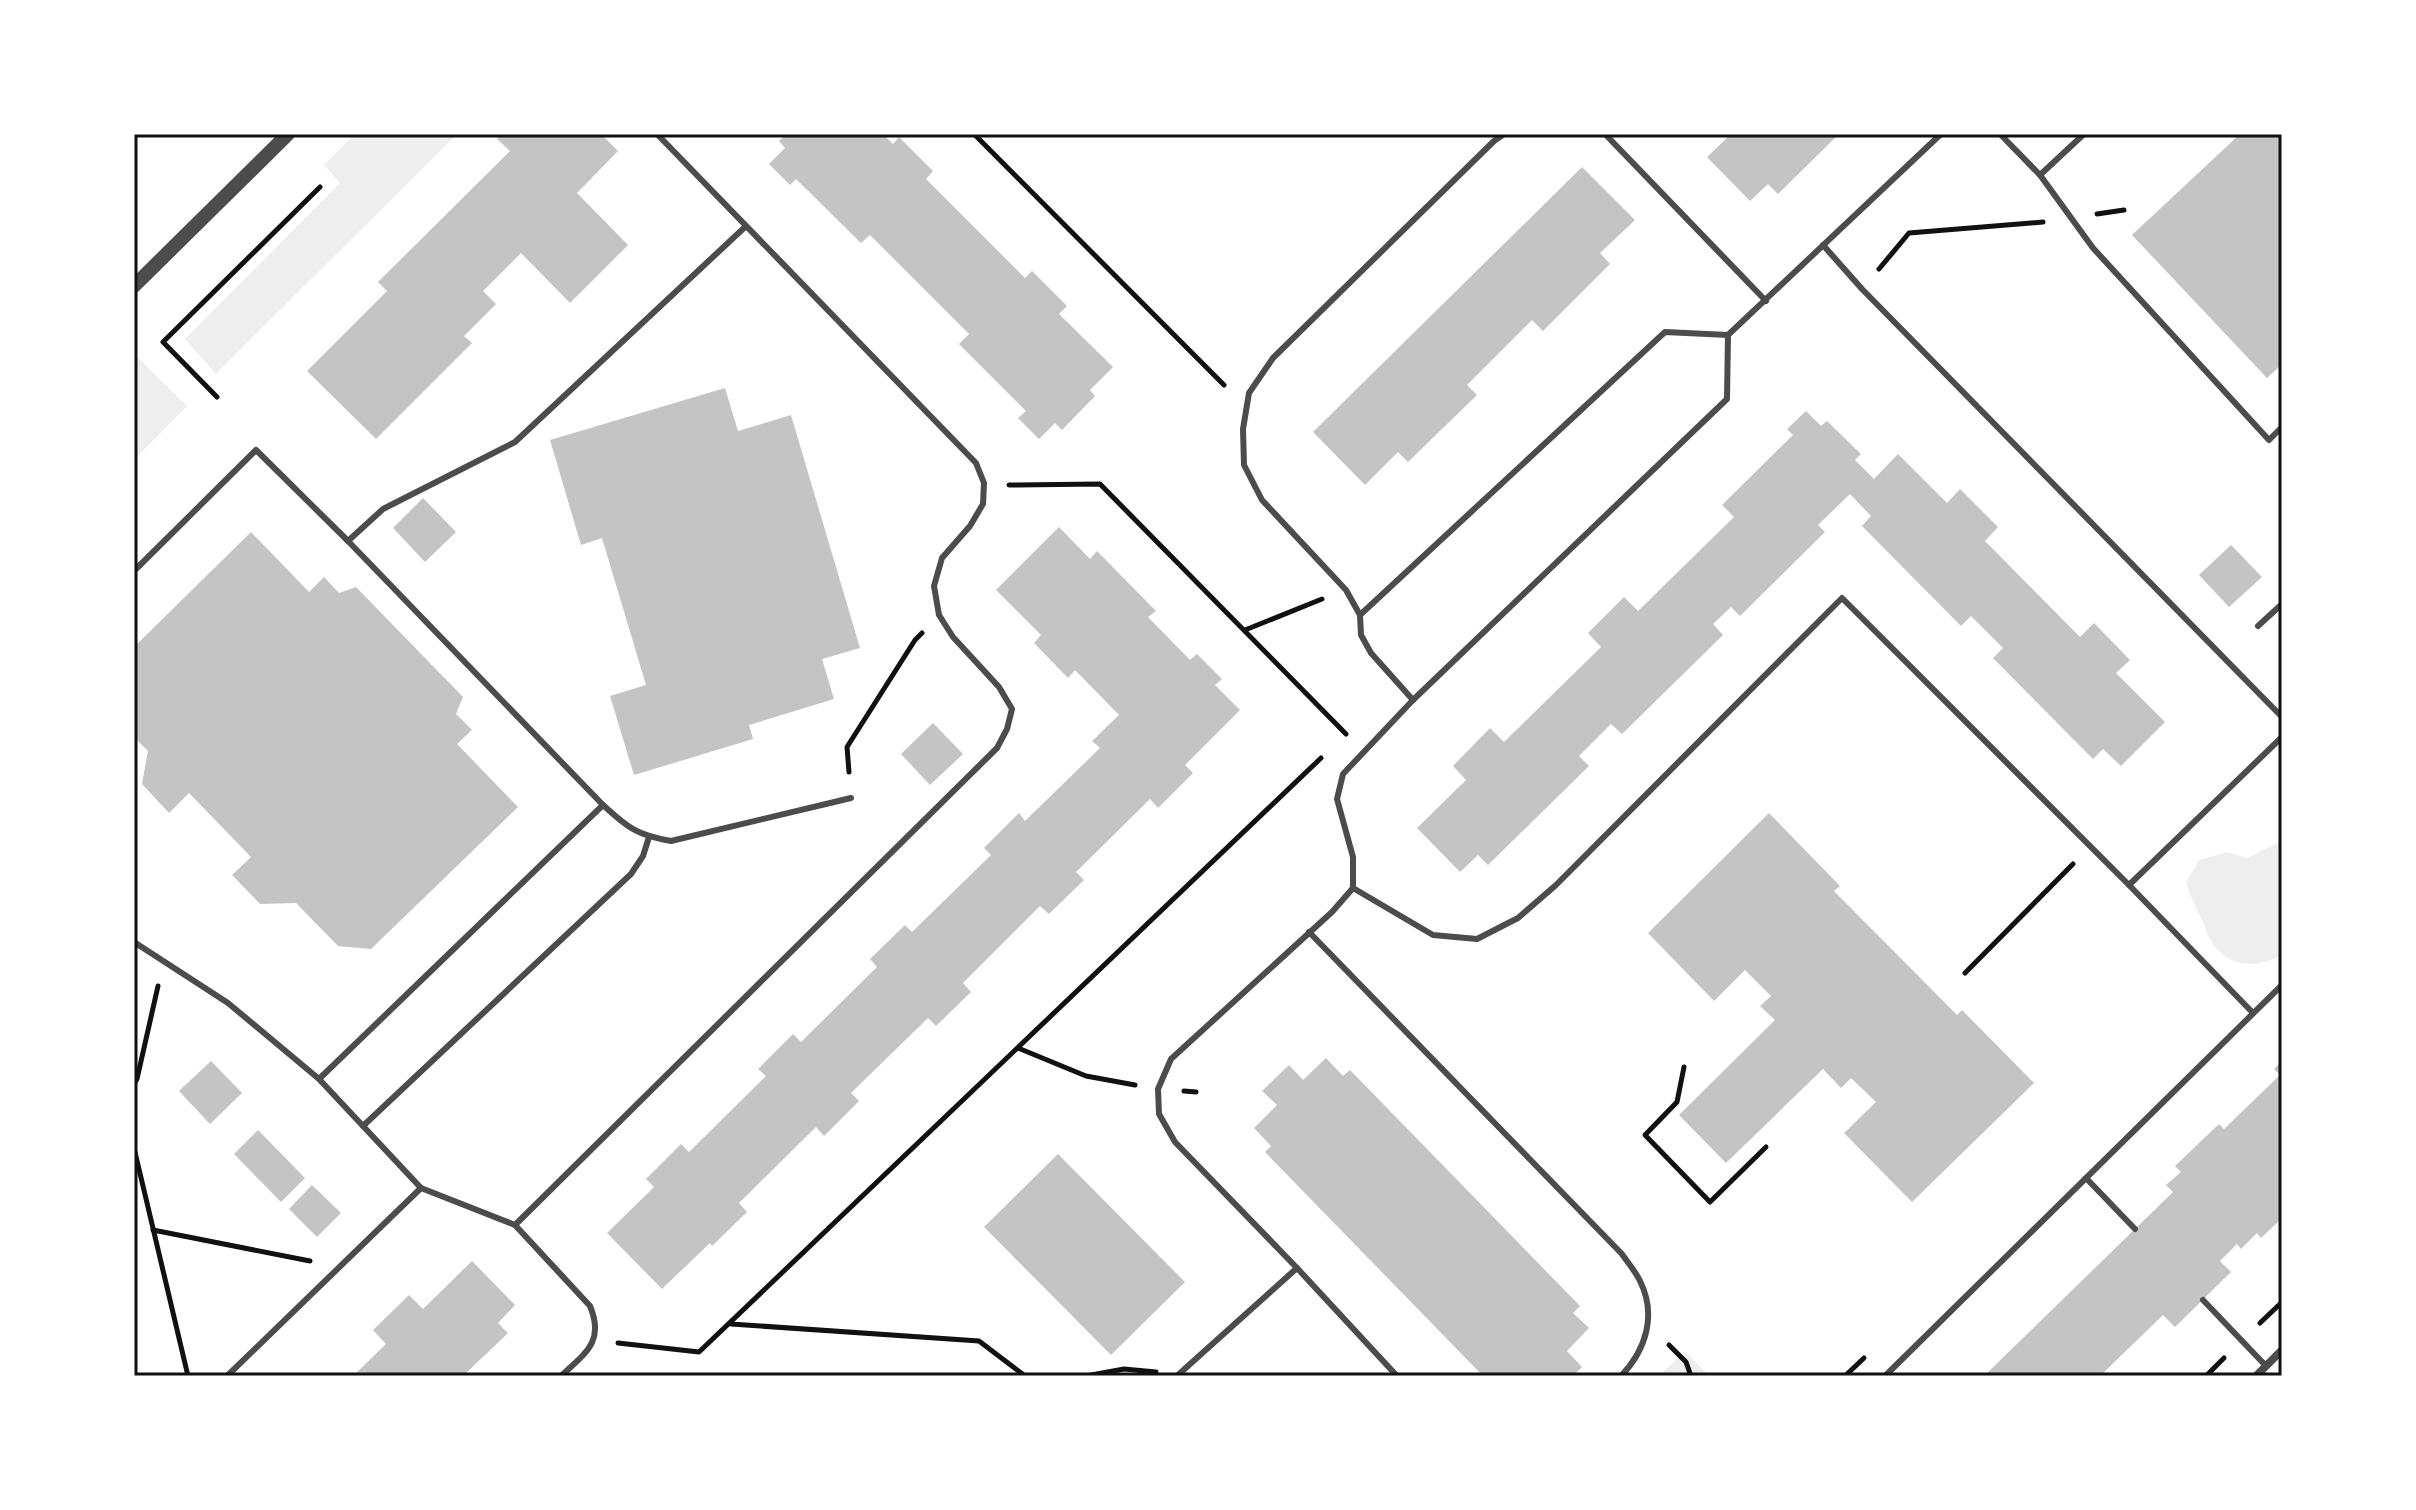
<svg xmlns="http://www.w3.org/2000/svg" width="2416" height="1510" viewBox="0 0 2416 1510" font-family="'Exo 2',sans-serif">
	<style>
		.green { fill: #eee }
		.building { fill: #c4c4c4 }
		.lines { fill: none; stroke-linecap: round; stroke-linejoin: round }
		.path { stroke: #111; stroke-width: 5 }
		.service { stroke: #4c4c4c; stroke-width: 6 }
		.minor { stroke: #4c4c4c; stroke-width: 8 }
		.tertiary { stroke: #4c4c4c; stroke-width: 14 }
		.neatline { fill: none; stroke: #111; stroke-width: 3 }
	</style>
	<rect width="100%" height="100%" fill="#fff"/>
	<g class="green">
		<path d="M355,134h102l-241,240 -31,-35 155,-156 -16,-18z"/>
		<path d="M134,354l53,52 -53,54z"/>
		<path d="M2282,841v114c-27,14 -54,13 -72,-15 -3,-5 -4,-12 -7,-18 -7,-16 -12,-22 -17,-40l13,-22 28,-8 20,6z"/>
		<path d="M1685,1351l24,25h-50z"/>
	</g>
	<g class="building">
		<path d="M502,134h99l17,17 -41,42 51,52 -58,58 -49,-50 -38,38 13,13 -32,32 8,7 -96,96 -69,-68 80,-80 -9,-9 132,-131 -13,-12z"/>
		<path d="M786,134h97l10,10 6,-7 34,34 -7,8 99,99 7,-7 35,35 -8,8 54,53 -23,23 5,6 -33,34 -7,-7 -16,16 -21,-21 8,-7 -67,-67 10,-10 -99,-99 -9,8 -65,-64 -6,6 -21,-21 16,-16 -6,-7z"/>
		<path d="M1731,134h108l-61,60 -10,-10 -18,17 -43,-44z"/>
		<path d="M2240,134h42v230l-15,14 -135,-143z"/>
		<path d="M1582,167l53,53 -35,33 10,11 -67,67 -11,-11 -65,65 10,10 -69,67 -10,-10 -33,33 -52,-53z"/>
		<path d="M725,388l13,43 53,-16 69,233 -38,11 12,40 -85,26 4,14 -119,36 -24,-79 36,-11 -44,-147 -21,7 -31,-105z"/>
		<path d="M1806,411l15,15 6,-5 34,33 -6,6 19,19 24,-25 49,49 13,-14 38,38 -13,14 95,96 14,-14 36,37 -14,13 49,49 -44,44 -18,-17 -10,10 -100,-101 10,-10 -32,-32 -10,10 -99,-100 9,-10 -21,-22 -32,31 7,7 -85,84 -9,-9 -18,17 10,11 -101,99 -11,-10 -32,32 10,10 -101,99 -10,-10 -18,17 -43,-44 49,-48 -13,-14 37,-38 14,14 97,-95 -13,-14 36,-36 14,14 96,-94 -12,-12 71,-70 -6,-6z"/>
		<path d="M423,498l33,34 -31,30 -32,-34z"/>
		<path d="M1059,527l31,32 7,-8 59,60 -8,6 42,43 7,-6 25,25 -7,6 25,25 -55,55 8,8 -35,35 -8,-9 -74,73 8,8 -35,34 -9,-8 -77,77 8,9 -35,34 -8,-8 -77,75 8,8 -35,35 -8,-9 -77,76 8,9 -35,34 -2,-3 -48,46 -55,-56 47,-46 -8,-8 35,-35 8,8 77,-76 -8,-7 35,-35 8,8 76,-75 -7,-8 35,-34 7,7 79,-77 -7,-7 35,-35 6,8 75,-73 -8,-7 27,-26 -44,-45 -7,8 -34,-35 7,-8 -45,-45z"/>
		<path d="M251,532l58,60 15,-15 15,16 17,-6 107,110 -7,17 16,16 -15,14 61,63 -147,142 -33,-3 -42,-43 -36,1 -28,-29 19,-18 -62,-64 -20,20 -27,-29 6,-33 -14,-14v-90z"/>
		<path d="M2231,545l31,32 -33,30 -30,-32z"/>
		<path d="M933,723l30,31 -33,31 -29,-31z"/>
		<path d="M1769,813l71,73 -6,5 123,124 5,-5 72,73 -122,119 -68,-69 32,-31 -25,-24 -10,10 -18,-19 -97,94 -47,-48 96,-95 -15,-14 11,-10 -26,-26 -31,31 -66,-68z"/>
		<path d="M1326,1058l17,18 7,-6 230,236 -7,7 16,15 -22,23 15,16 -9,9h-90l-218,-224 6,-6 -17,-18 23,-23 -15,-14 27,-26 14,15z"/>
		<path d="M211,1061l31,32 -32,31 -31,-33z"/>
		<path d="M2282,1061v157l-21,20 -4,-5 -16,16 -4,-5 -17,17 11,11 -56,55 -12,-12 -63,61h-116l189,-184 -7,-7 15,-13 -6,-6 44,-42 5,5 56,-54 -6,-6z"/>
		<path d="M258,1130l47,48 -24,24 -47,-48z"/>
		<path d="M1058,1154l127,128 -74,73 -127,-128z"/>
		<path d="M312,1185l29,28 -24,24 -28,-28z"/>
		<path d="M472,1261l43,44 -17,18 10,10 -45,43h-110l33,-32 -13,-14 36,-35 14,14z"/>
	</g>
	<g class="lines">
		<g class="path">
			<path d="M974,134l250,251"/>
			<path d="M2097,214l27,-4"/>
			<path d="M1879,269l30,-36 134,-11"/>
			<path d="M217,397l-54,-55 157,-155"/>
			<path d="M1009,485l91,-1 246,250"/>
			<path d="M1245,630l77,-31"/>
			<path d="M849,772l-2,-25 68,-107 7,-7"/>
			<path d="M1965,973l108,-109"/>
			<path d="M1018,1048l68,28 49,9"/>
			<path d="M1684,1067l-7,35 -32,33 65,67 56,-55"/>
			<path d="M134,1084l3,-5 21,-93"/>
			<path d="M1184,1091l12,1"/>
			<path d="M134,1148l54,228"/>
			<path d="M153,1230l157,31"/>
			<path d="M2260,1323l22,-21"/>
			<path d="M731,1324l248,17 46,35"/>
			<path d="M618,1343l81,9 622,-594"/>
			<path d="M1669,1345l17,17 5,14"/>
			<path d="M1086,1376l38,-7 32,3"/>
			<path d="M1845,1376l19,-18"/>
			<path d="M2206,1376l18,-18"/>
		</g>
		<g class="service">
			<path d="M1605,134l161,167"/>
			<path d="M2000,134l40,41 53,73 176,192 13,-13"/>
			<path d="M2040,175l44,-41"/>
			<path d="M1823,245l39,44 420,428"/>
			<path d="M134,571l122,-121 92,91 35,-32 132,-67 230,-215"/>
			<path d="M1360,615l-14,-25 -84,-90 -18,-35 -1,-36 6,-36 24,-35 221,-217 10,-7"/>
			<path d="M2258,626l24,-22"/>
			<path d="M1413,700l-42,-47 -10,-18 -1,-20 305,-283 63,3 213,-201"/>
			<path d="M603,805c25,23 34,30 68,36l180,-43"/>
			<path d="M2129,885l153,-148"/>
			<path d="M1353,888l80,47 44,4 41,-21 38,-33 286,-287 287,287 124,128"/>
			<path d="M1309,932l313,322c6,9 14,18 18,27 17,34 6,69 -19,95"/>
			<path d="M134,942l94,61 91,76 102,109 94,37 482,-477 10,-19 5,-20 -13,-22 -46,-50 -14,-22 -5,-29 8,-28 28,-32 13,-22 1,-21 -8,-20 -319,-329"/>
			<path d="M319,1079l284,-274 -255,-264"/>
			<path d="M363,1126l268,-252 12,-18 6,-19"/>
			<path d="M2086,1178l49,51"/>
			<path d="M515,1225l75,81c15,36 -5,47 -29,70"/>
			<path d="M2203,1300l63,66"/>
			<path d="M1179,1374l118,-106"/>
			<path d="M227,1376l194,-188"/>
			<path d="M1397,1376l-100,-108 -122,-126 -16,-28 -1,-25 13,-30 161,-147 21,-24v-31l-16,-58 6,-25 70,-74 314,-301 1,-64"/>
			<path d="M1885,1376l397,-391"/>
		</g>
		<path class="minor" d="M2256,1376l26,-26"/>
		<path class="tertiary" d="M134,286l154,-152"/>
	</g>
	<rect width="2416" height="1510" fill="none" stroke="#ffffff" stroke-width="272"/>
	<rect x="136" y="136" width="2144" height="1238" class="neatline"/>
</svg>
